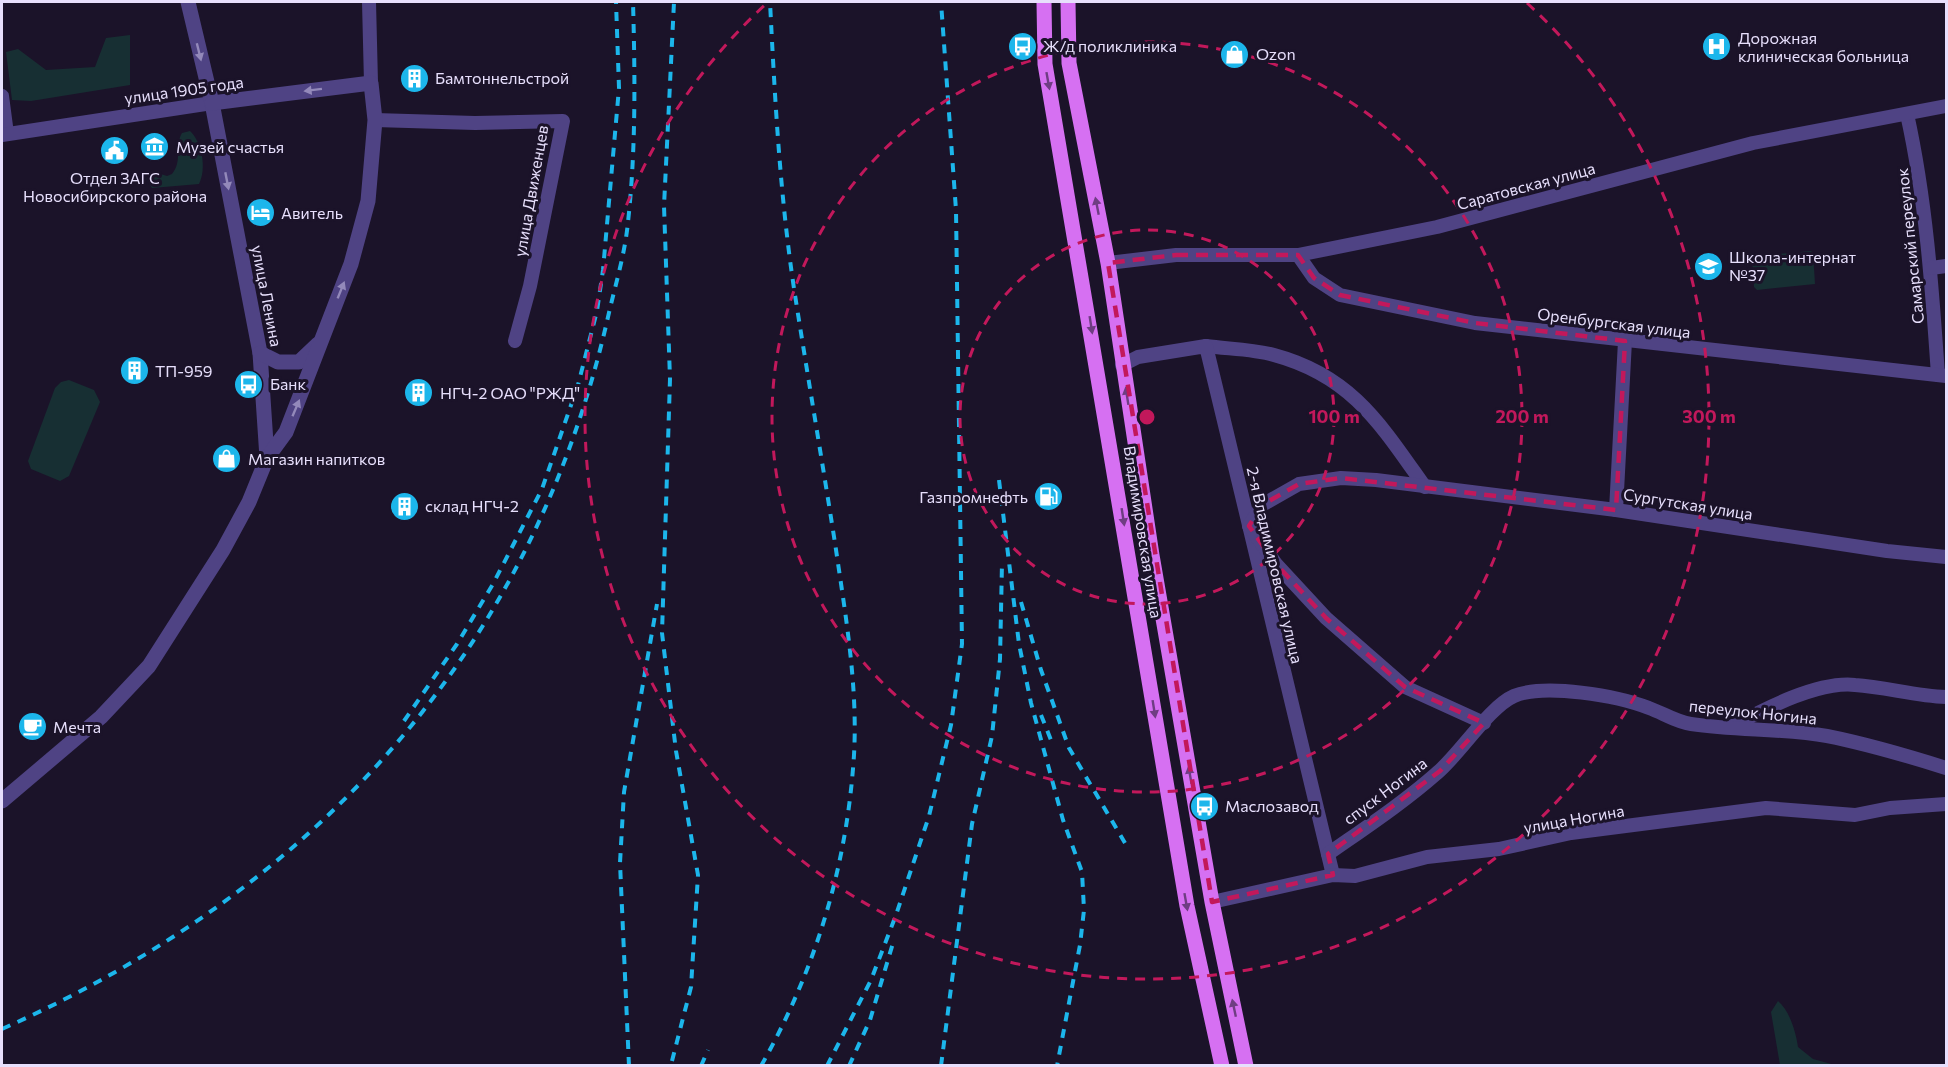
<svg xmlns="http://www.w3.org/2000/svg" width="1948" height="1067" viewBox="0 0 1948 1067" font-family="Commissioner,sans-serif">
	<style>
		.green { fill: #172f33 }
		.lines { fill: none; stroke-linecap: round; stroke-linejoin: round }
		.minor { stroke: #4f4384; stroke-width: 14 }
		.tertiary { stroke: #4f4384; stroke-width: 15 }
		.primary { stroke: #d670f2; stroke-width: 15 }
		.rail { stroke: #1cb6eb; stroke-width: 4; stroke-dasharray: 9 8; stroke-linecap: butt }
		.oneway { fill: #9389ba }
		.oneway2 { fill: #6f3d83 }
		.marked { fill: none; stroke: #c2185b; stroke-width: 4.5; stroke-dasharray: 12 8; stroke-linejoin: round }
		.ring { fill: none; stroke: #c2185b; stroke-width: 3; stroke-dasharray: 10 8 }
		.labels { text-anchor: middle; stroke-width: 6; stroke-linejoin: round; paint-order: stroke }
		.poi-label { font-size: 16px; fill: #e7dffc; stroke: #1b1329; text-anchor: start }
		.street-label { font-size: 16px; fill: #e7dffc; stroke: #1b1329 }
		.centre { fill: #c2185b; stroke: #1b1329; stroke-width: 3 }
		.ring-label { font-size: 18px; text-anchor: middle; font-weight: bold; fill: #c2185b; stroke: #1b1329; stroke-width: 6; stroke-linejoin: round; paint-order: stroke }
	</style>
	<rect width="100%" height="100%" fill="#1b1329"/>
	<g class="green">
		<path d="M130,35v50l-99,16 -19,-1 -6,-48 12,-3 28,21 49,-3 11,-29z"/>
		<path d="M190,131c12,11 17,38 9,53l-47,4 -6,-9 5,-8 16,5 5,-2c11,-13 2,-27 10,-41z"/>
		<path d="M1811,251l2,2 2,31 -58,6 -3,-3 -2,-28 3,-3z"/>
		<path d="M69,380l25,10 6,12 -31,74 -9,5 -29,-12 -3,-8 27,-73 6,-6z"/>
		<path d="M1778,1001c12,10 18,32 20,46l15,12 22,6h-55l-9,-53z"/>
	</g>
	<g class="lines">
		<g class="minor">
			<path d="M369,2l2,81"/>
			<path d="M2,96l5,38"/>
			<path d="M1907,114c19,86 25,173 31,261"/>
			<path d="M375,120l100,3 88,-2 -33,165 -15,55"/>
			<path d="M2,135l210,-32"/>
			<path d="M1298,255l16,23 26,17 135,28 471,53"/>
			<path d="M1108,263l68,-8h122l139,-28 316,-84 193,-37"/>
			<path d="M1931,268l15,-2"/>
			<path d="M1206,346c22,3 47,3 68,9 78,21 107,70 151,132"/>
			<path d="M1122,365l16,-8 68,-11 127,529"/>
			<path d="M1616,510l9,-169"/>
			<path d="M1484,723l-79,-36 -79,-69 -50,-54 -27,-38 13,-21 37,-21 42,-6 35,2 240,30 271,41 59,6"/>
			<path d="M1733,726c31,-17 85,-45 122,-41 31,2 60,11 91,12"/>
			<path d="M1328,854c37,-26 75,-51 109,-81 23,-19 52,-66 77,-77 31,-13 104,0 135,12 14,5 27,14 42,16 45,7 91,4 136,12 40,8 81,20 119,32"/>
			<path d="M1212,902l121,-27 22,1 72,-19 72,-8 72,-16 195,-25 89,7 35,-7 56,-4"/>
		</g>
		<g class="tertiary">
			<path d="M188,2l24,101 48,250 7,105"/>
			<path d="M260,353l18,9h21l19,-18"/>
			<path d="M2,801l99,-84 48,-51 74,-116 26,-48 18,-44 19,-26 65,-168 17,-63 7,-81 -4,-37 -159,20"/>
		</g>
		<g class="primary">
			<path d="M1044,2l1,62 142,842 35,160"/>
			<path d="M1068,2l1,61 39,200 44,292 60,347 34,164"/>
		</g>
		<g class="rail">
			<path d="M999,480l20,164 12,59 32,117 19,52 2,38 -4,35 -23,121"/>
			<path d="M1021,602l20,68 28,78 56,95"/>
			<path d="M1041,715l10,25"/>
			<path d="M404,721l53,-77 36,-60 49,-95 36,-104 19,-74 6,-41 16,-182 -3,-86"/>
			<path d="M2,1029c311,-138 530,-376 606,-712 7,-31 17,-63 20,-95 8,-73 7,-148 5,-220"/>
			<path d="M672,1061l19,-74 7,-112 -22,-124 -14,-118 8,-254 -6,-173 10,-204"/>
			<path d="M629,1066l-9,-203 4,-71 33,-188"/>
			<path d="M701,1066l7,-16"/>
			<path d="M761,1066c55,-97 86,-200 93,-311 4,-70 -9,-143 -19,-212 -13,-83 -27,-165 -40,-248 -15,-97 -20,-195 -25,-293"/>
			<path d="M827,1066l44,-86 25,-65 33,-99 22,-91 11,-81 -6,-434 -15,-208"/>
			<path d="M849,1066l21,-46 23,-77"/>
			<path d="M941,1066l31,-242 20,-88 8,-77 2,-96"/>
		</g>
	</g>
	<defs><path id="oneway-solid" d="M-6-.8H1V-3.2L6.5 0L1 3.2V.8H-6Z" transform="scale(1.5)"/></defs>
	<g class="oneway">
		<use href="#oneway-solid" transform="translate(199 52) rotate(76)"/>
		<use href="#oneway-solid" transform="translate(313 90) rotate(173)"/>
		<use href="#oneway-solid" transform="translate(227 181) rotate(79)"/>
		<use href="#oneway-solid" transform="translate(341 290) rotate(-68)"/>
		<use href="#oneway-solid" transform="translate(296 408) rotate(-67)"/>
	</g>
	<g class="oneway2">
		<use href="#oneway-solid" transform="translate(1048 81) rotate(80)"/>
		<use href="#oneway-solid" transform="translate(1097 206) rotate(-101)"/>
		<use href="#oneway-solid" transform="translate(1091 325) rotate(81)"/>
		<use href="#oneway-solid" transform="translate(1127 396) rotate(-99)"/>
		<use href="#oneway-solid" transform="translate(1123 517) rotate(81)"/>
		<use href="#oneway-solid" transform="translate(1154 709) rotate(81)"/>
		<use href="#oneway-solid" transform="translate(1190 775) rotate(-100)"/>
		<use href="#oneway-solid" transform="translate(1186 902) rotate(80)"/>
		<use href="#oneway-solid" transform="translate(1234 1008) rotate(-102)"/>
	</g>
	<path class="marked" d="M1176,255h122l16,23 26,17 135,28 150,18 -9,169 -275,-32 -42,6 -37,21 -13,21 27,38 50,54 79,69 79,36 -44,48 -112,83 5,21 -121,27 -104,-639z"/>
	<g class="ring">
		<circle cx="1147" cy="417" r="187"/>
		<circle cx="1147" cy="417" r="375"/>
		<path d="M1527 3A562 562 0 1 1 767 3"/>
	</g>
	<defs>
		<symbol id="bus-disc" viewBox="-11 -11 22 22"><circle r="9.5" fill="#1cb6eb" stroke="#1b1329"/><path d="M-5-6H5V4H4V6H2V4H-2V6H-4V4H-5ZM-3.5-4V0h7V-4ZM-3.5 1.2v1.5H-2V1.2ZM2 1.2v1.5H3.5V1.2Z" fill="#fff"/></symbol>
		<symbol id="hospital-disc" viewBox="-11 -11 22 22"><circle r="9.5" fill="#1cb6eb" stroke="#1b1329"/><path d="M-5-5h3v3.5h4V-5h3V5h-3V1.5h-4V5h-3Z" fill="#fff"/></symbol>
		<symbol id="shop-disc" viewBox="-11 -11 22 22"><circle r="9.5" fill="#1cb6eb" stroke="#1b1329"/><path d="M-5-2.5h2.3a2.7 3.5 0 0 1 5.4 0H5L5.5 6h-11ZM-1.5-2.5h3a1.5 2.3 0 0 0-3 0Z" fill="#fff"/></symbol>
		<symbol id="building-disc" viewBox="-11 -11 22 22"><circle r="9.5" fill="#1cb6eb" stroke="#1b1329"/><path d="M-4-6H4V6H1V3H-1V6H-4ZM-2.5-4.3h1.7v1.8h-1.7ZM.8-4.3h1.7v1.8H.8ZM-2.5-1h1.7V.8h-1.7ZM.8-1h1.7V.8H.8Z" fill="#fff"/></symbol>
		<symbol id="museum-disc" viewBox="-11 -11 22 22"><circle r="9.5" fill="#1cb6eb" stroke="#1b1329"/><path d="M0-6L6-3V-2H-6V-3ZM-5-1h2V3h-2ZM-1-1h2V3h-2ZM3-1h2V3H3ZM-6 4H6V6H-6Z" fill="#fff"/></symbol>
		<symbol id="civic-disc" viewBox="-11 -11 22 22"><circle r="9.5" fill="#1cb6eb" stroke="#1b1329"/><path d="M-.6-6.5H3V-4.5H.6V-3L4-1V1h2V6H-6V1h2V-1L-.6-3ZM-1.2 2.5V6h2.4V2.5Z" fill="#fff"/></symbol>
		<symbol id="hotel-disc" viewBox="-11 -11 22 22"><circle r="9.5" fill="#1cb6eb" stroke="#1b1329"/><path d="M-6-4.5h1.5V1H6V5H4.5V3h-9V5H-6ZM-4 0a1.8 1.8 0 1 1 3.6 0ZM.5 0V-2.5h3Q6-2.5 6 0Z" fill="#fff"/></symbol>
		<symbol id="school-disc" viewBox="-11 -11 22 22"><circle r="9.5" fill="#1cb6eb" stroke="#1b1329"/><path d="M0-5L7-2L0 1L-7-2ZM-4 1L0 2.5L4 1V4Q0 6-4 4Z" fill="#fff"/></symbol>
		<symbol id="fuel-disc" viewBox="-11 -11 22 22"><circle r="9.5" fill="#1cb6eb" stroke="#1b1329"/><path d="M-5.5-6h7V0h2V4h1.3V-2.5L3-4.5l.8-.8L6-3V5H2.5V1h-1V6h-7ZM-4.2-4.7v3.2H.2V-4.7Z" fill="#fff"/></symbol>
		<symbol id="cafe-disc" viewBox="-11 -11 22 22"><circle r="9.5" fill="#1cb6eb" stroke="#1b1329"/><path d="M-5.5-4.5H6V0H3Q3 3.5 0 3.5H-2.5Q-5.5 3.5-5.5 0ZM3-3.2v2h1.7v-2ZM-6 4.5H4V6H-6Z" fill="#fff"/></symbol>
	</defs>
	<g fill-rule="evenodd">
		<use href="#bus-disc" x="1006" y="30" width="33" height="33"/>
		<use href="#hospital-disc" x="1700" y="30" width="33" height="33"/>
		<use href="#shop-disc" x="1218" y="38" width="33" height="33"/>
		<use href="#building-disc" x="398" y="62" width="33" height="33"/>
		<use href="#museum-disc" x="138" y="130" width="33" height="33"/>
		<use href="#civic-disc" x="98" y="134" width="33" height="33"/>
		<use href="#hotel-disc" x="244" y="196" width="33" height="33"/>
		<use href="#school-disc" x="1692" y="250" width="33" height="33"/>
		<use href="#building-disc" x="118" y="354" width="33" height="33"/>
		<use href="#bus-disc" x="232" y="368" width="33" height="33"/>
		<use href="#building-disc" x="402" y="376" width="33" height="33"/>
		<use href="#shop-disc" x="210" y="442" width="33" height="33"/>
		<use href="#fuel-disc" x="1032" y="480" width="33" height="33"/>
		<use href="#building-disc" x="388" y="490" width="33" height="33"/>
		<use href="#cafe-disc" x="16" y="710" width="33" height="33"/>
		<use href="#bus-disc" x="1188" y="790" width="33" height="33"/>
	</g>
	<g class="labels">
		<g class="poi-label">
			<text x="1738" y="44">Дорожная<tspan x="1738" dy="18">клиническая больница</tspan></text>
			<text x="1043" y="52">Ж/д поликлиника</text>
			<text x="1256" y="60">Ozon</text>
			<text x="435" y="84">Бамтоннельстрой</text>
			<text x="176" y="153">Музей счастья</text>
			<text x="115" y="184" text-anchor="middle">Отдел ЗАГС<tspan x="115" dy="18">Новосибирского района</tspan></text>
			<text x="281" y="219">Авитель</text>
			<text x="1729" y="263">Школа-интернат<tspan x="1729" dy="18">№37</tspan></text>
			<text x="155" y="377">ТП-959</text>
			<text x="270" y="390">Банк</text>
			<text x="440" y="399">НГЧ-2 ОАО "РЖД"</text>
			<text x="248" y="465">Магазин напитков</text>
			<text x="1028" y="503" text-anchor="end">Газпромнефть</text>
			<text x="425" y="512">склад НГЧ-2</text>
			<text x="53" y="733">Мечта</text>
			<text x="1225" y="812">Маслозавод</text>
		</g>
		<g class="street-label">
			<text transform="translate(184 90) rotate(-8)" y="6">улица 1905 года</text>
			<text transform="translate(1526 186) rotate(-15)" y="6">Саратовская улица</text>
			<text transform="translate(531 191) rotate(-80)" y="6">улица Движенцев</text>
			<text transform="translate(1910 246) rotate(-96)" y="6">Самарский переулок</text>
			<text transform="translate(267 296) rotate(79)" y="6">улица Ленина</text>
			<text transform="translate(1614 323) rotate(7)" y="6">Оренбургская улица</text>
			<text transform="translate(1688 504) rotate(9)" y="6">Сургутская улица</text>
			<text transform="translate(1143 532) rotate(81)" y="6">Владимировская улица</text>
			<text transform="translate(1275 565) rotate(77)" y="6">2-я Владимировская улица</text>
			<text transform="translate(1753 712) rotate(6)" y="6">переулок Ногина</text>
			<text transform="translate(1385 791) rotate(-37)" y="6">спуск Ногина</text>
			<text transform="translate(1574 819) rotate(-10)" y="6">улица Ногина</text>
		</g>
	</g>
	<circle cx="1147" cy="417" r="9" class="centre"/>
	<g class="ring-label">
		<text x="1334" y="423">100 m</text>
		<text x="1522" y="423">200 m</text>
		<text x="1709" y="423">300 m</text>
	</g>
	<rect width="1948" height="1067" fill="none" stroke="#e7dffc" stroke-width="6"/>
</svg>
